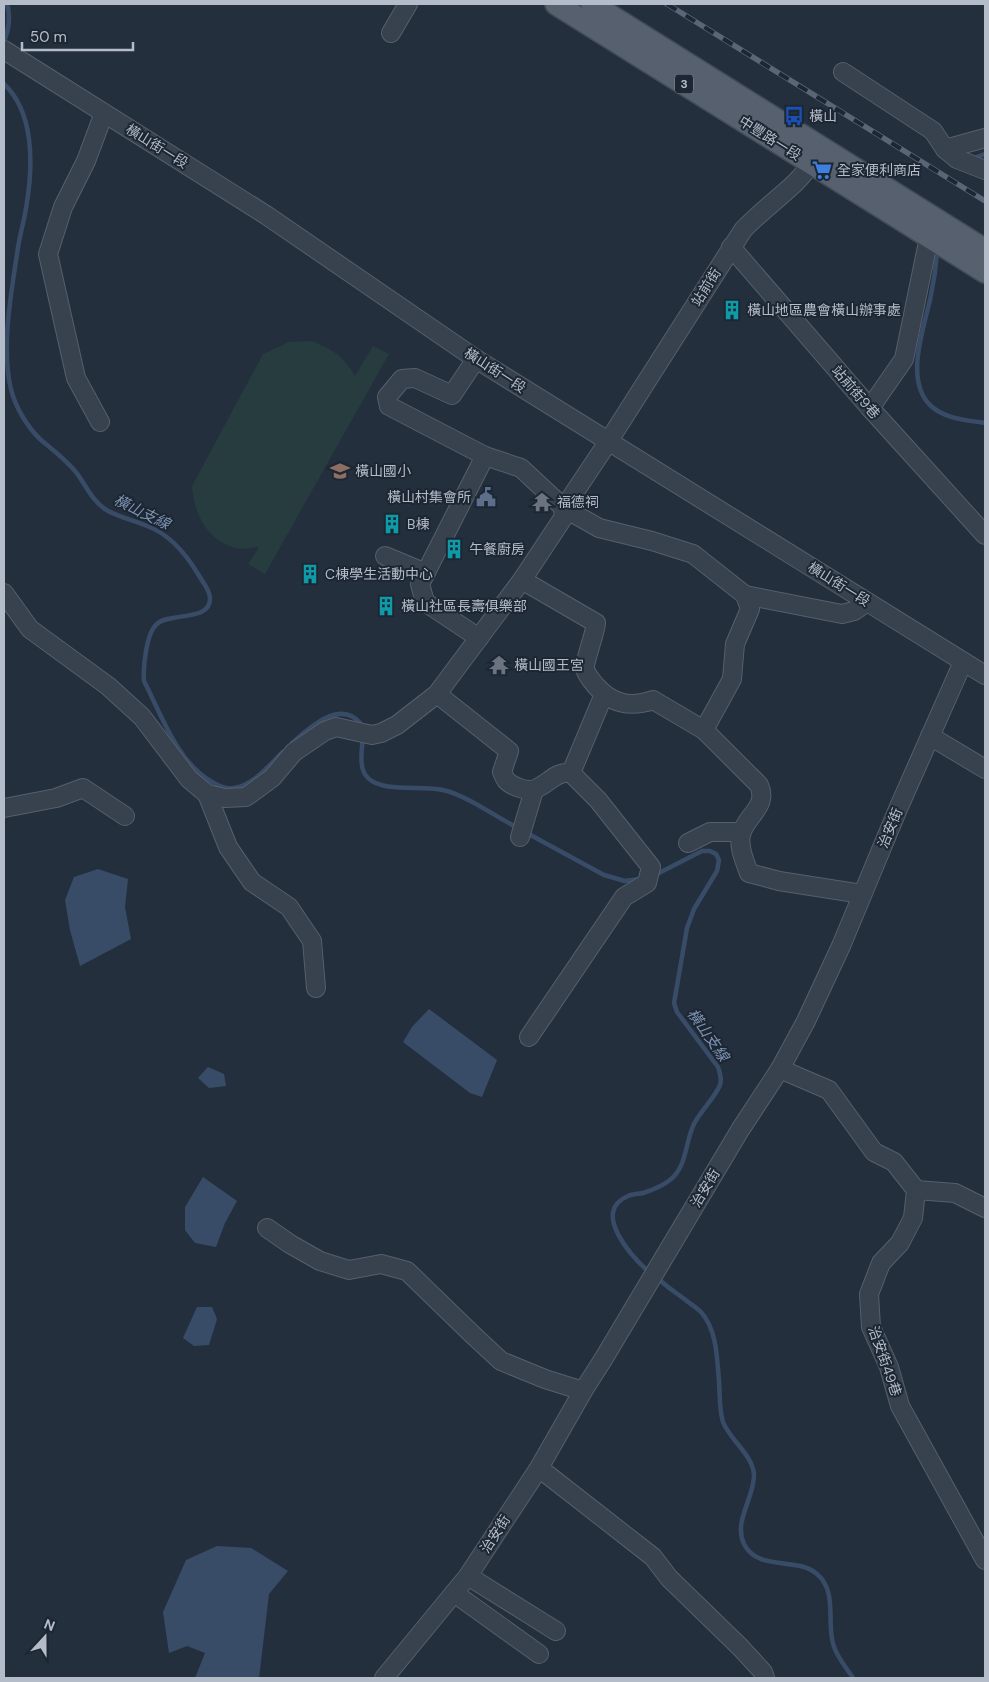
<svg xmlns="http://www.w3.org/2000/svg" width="989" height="1682" viewBox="0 0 989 1682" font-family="'DM Sans','Noto Sans TC',sans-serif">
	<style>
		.green { fill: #263c3f }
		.water { fill: #394c67 }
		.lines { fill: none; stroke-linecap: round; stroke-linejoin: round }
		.stream { stroke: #394c67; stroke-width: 4.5 }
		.minor-casing { stroke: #565f6c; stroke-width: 20 }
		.major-casing { stroke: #414a57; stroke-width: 24 }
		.minor { stroke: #38414e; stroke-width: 18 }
		.major { stroke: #56606e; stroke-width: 21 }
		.rail-casing { stroke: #5a6575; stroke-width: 5.5 }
		.rail { stroke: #1d2633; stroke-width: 4; stroke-dasharray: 11; stroke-linecap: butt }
		.labels { text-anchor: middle; stroke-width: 4; stroke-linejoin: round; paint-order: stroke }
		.shield { fill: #1d2633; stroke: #878f9c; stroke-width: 1 }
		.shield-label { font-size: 12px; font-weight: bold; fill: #b4bcc9 }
		.poi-label { font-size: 14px; fill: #b4bcc9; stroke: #1d2633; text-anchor: start }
		.street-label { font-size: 14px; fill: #b4bcc9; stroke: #1d2633 }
		.water-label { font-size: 15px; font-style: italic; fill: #7c92b1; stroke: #1d2633 }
	</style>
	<rect width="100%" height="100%" fill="#242f3e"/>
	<path class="green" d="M312,341c22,10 30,13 43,35l18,-30 16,8 -124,220 -17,-10 11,-17c-7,0 -16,3 -23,1 -30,-8 -42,-35 -44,-62l71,-132 26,-12z"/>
	<g class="water">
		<path d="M98,869l30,10 -3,28 6,32 -51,27 -10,-36 -5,-30 9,-23z"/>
		<path d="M429,1009l68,51 -15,37 -12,-4 -67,-51 9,-15z"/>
		<path d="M208,1067l16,7 2,12 -17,2 -11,-10z"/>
		<path d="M203,1177l34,24 -12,22 -9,24 -21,-4 -10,-13v-23z"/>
		<path d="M197,1307h15l5,12 -8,26 -15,1 -11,-8z"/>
		<path d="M217,1546l34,2 37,23 -19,23 -10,84h-64l10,-25 -18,-7 -18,7 -6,-41 23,-52z"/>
	</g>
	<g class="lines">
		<g class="stream">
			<path d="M4,42c5,-13 7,-25 3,-38"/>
			<path d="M4,84c30,28 29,80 23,118 -2,17 -8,34 -10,52 -6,40 -16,95 -6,135 4,18 17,39 30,51 12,10 24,19 34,31 10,12 16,29 30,38 12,8 29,11 42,17 22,8 39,28 51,48 4,7 12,16 12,24 1,24 -40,14 -53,26 -11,9 -14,44 -13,57 18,35 33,81 68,101 7,4 15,8 22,6 20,-3 35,-23 49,-36"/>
			<path d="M974,158l11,-4"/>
			<path d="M937,252c-1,15 -3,29 -6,43 -6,31 -28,85 0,111 14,13 36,14 54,17"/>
			<path d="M363,737c-1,13 -5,32 5,41 15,15 53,7 75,12 23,5 53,27 75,38"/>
			<path d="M292,743c17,-15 48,-44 68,-20"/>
			<path d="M525,832l79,43 21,6 15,-2"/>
			<path d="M650,1273c-17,-15 -60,-61 -22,-77 4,-2 10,-2 15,-3 10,-3 19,-7 27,-13 17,-13 15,-38 24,-56 7,-14 20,-25 26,-39 2,-6 0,-12 -2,-18l-41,-55 -3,-9 13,-75 7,-19 23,-38 2,-11 -3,-6 -6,-3h-8l-47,24"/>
			<path d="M656,1277c9,8 18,15 27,21 6,5 13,9 18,14 16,18 16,46 18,69 1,14 0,28 4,41 7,18 29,32 31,52 1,23 -21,47 -10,70 14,28 52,12 73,30 19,16 11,43 15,65 2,14 13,27 21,39"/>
		</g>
		<defs>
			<g id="minor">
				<path d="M391,33l17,-29"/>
				<path d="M4,50l262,165 210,144 509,316"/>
				<path d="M843,72l90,59 12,18 40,-11"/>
				<path d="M945,149l12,10 28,11"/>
				<path d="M731,247l139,161 115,127"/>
				<path d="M476,359l-24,36 -37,-17 -13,1 -15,18 2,9 96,50 36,12 43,40 35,20 53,13 41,13 52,41 5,14 -15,35 -3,35 -28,51"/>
				<path d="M870,408l34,-49 25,-122"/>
				<path d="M100,422l-24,-44 -28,-124 15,-47 23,-46 18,-48"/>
				<path d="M385,556l41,17"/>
				<path d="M522,580l74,43c-1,11 -12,39 -11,46 2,7 7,12 11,17 16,18 34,22 57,14l51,30 55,55c10,22 -14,31 -18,50 -3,12 4,27 8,38l30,8 83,13"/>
				<path d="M4,593l26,36 78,57 34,31 47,62 18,15 18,4 21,-1 26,-19 22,-26 31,-21 11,-4 36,8 9,-2 16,-8 40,-31 85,-114 41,-62 1,-10 44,-66 135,-212c16,-17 35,-31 52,-47 9,-9 17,-20 23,-31"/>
				<path d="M745,595l97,19 12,-3 13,-9"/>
				<path d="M479,638l-54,-36 -5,-18 65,-128"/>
				<path d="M437,694l72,57 -7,21c1,2 2,5 4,8 5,6 21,12 29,9 14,-5 20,-18 36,-16l33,-79"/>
				<path d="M930,736l55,33"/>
				<path d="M207,794l21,53 24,35 37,25 23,34 4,47"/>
				<path d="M4,808l52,-10 27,-10 42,28"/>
				<path d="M520,837l14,-47"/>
				<path d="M688,843l22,-11h31"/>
				<path d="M529,1037l95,-140 23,-14 4,-16 -53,-67 -27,-27"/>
				<path d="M780,1069l49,21 45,62 20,10 22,28 -3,28 -13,25 -19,20 -12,31 2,33 18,40 11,39 85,154"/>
				<path d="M916,1190l39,3 30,15"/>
				<path d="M267,1228l23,16 30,17 29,9 32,-6 26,7 66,64 28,26 44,18 38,12"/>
				<path d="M539,1468l114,89 16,21 71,69 23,25 2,6"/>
				<path d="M468,1576l88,55"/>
				<path d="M454,1593l85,61"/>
				<path d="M384,1678l84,-102 71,-108 44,-77 21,-33 136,-228 40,-61 26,-48 35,-75 57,-137 65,-147"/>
			</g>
			<g id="major">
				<path d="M556,4l429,268"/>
				<path d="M592,4l393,246"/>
			</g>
		</defs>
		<use href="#minor" class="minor-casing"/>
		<use href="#major" class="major-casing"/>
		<use href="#minor" class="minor"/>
		<use href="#major" class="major"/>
		<defs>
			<path id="rail" d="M667,4l318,197"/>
		</defs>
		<use href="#rail" class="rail-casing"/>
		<use href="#rail" class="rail"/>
	</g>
	<defs>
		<symbol id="bus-bare" viewBox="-9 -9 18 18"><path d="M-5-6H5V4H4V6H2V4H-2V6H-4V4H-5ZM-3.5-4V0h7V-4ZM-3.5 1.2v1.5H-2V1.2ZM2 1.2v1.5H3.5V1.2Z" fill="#1a4fb4" stroke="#1d2633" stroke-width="2.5" paint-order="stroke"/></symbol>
		<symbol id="supermarket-bare" viewBox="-9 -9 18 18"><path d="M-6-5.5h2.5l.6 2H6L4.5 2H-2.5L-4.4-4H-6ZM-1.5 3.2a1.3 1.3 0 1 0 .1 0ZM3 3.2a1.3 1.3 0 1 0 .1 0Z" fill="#3f7fe0" stroke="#1d2633" stroke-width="2.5" paint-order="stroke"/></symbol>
		<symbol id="building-bare" viewBox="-9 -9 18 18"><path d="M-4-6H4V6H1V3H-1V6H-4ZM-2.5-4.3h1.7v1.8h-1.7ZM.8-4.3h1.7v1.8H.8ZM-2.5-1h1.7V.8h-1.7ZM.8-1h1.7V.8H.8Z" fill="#0f9aa8" stroke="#1d2633" stroke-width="2.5" paint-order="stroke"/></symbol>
		<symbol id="school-bare" viewBox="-9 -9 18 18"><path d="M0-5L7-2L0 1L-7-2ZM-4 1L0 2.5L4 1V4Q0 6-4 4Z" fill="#8d6e63" stroke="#1d2633" stroke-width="2.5" paint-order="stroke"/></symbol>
		<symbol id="civic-bare" viewBox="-9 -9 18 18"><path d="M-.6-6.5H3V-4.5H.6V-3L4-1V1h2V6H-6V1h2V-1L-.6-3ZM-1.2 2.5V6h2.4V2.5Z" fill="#5c6f8a" stroke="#1d2633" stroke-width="2.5" paint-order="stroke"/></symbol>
		<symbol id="temple-bare" viewBox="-9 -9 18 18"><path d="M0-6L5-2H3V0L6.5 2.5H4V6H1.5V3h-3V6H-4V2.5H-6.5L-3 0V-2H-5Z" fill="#6b7280" stroke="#1d2633" stroke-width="2.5" paint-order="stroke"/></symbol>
	</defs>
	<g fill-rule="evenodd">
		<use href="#bus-bare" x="780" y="102" width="28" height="28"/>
		<use href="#supermarket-bare" x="808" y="156" width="28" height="28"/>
		<use href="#building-bare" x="718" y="296" width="28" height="28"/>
		<use href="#school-bare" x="326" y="457" width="28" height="28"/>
		<use href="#civic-bare" x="472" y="483" width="28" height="28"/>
		<use href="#temple-bare" x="528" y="488" width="28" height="28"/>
		<use href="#building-bare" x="378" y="510" width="28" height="28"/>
		<use href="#building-bare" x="440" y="535" width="28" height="28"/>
		<use href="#building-bare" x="296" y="560" width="28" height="28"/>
		<use href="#building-bare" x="372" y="592" width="28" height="28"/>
		<use href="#temple-bare" x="485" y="651" width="28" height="28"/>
	</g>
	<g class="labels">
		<rect class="shield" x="675" y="74.5" width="18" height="19" rx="4"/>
		<g class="shield-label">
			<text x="684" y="88">3</text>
		</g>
		<g class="poi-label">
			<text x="809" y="121">橫山</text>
			<text x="837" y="175">全家便利商店</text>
			<text x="747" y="315">橫山地區農會橫山辦事處</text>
			<text x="355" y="476">橫山國小</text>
			<text x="471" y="502" text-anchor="end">橫山村集會所</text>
			<text x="557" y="507">福德祠</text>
			<text x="407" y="529">B棟</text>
			<text x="469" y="554">午餐廚房</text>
			<text x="325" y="579">C棟學生活動中心</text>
			<text x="401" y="611">橫山社區長壽俱樂部</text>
			<text x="514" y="670">橫山國王宮</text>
		</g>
		<g class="street-label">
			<text transform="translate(770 138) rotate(32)" y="5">中豐路一段</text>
			<text transform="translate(157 146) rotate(32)" y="5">橫山街一段</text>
			<text transform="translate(706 287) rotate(-58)" y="5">站前街</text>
			<text transform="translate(495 370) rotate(33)" y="5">橫山街一段</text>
			<text transform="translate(856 392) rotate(49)" y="5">站前街9巷</text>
			<text transform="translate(839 584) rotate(32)" y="5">橫山街一段</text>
			<text transform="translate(890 828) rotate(-67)" y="5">治安街</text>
			<text transform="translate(705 1188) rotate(-59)" y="5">治安街</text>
			<text transform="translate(885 1361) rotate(71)" y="5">治安街49巷</text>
			<text transform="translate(495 1534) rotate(-57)" y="5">治安街</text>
		</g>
		<g class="water-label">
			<text transform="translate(142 512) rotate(26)" y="5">橫山支線</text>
			<text transform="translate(708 1035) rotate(55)" y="5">橫山支線</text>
		</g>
	</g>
	<rect width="989" height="1682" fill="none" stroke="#b4bcc9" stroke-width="10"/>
	<g transform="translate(45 1637) rotate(21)" stroke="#1d2633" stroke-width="4" paint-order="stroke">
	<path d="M0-4L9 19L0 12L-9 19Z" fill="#b4bcc9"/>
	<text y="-8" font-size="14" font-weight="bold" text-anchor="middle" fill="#b4bcc9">N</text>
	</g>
	<path d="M22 42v8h111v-8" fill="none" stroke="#b4bcc9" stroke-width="2.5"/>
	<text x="30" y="42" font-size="15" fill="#b4bcc9" stroke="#1d2633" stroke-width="4" paint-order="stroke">50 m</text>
</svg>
